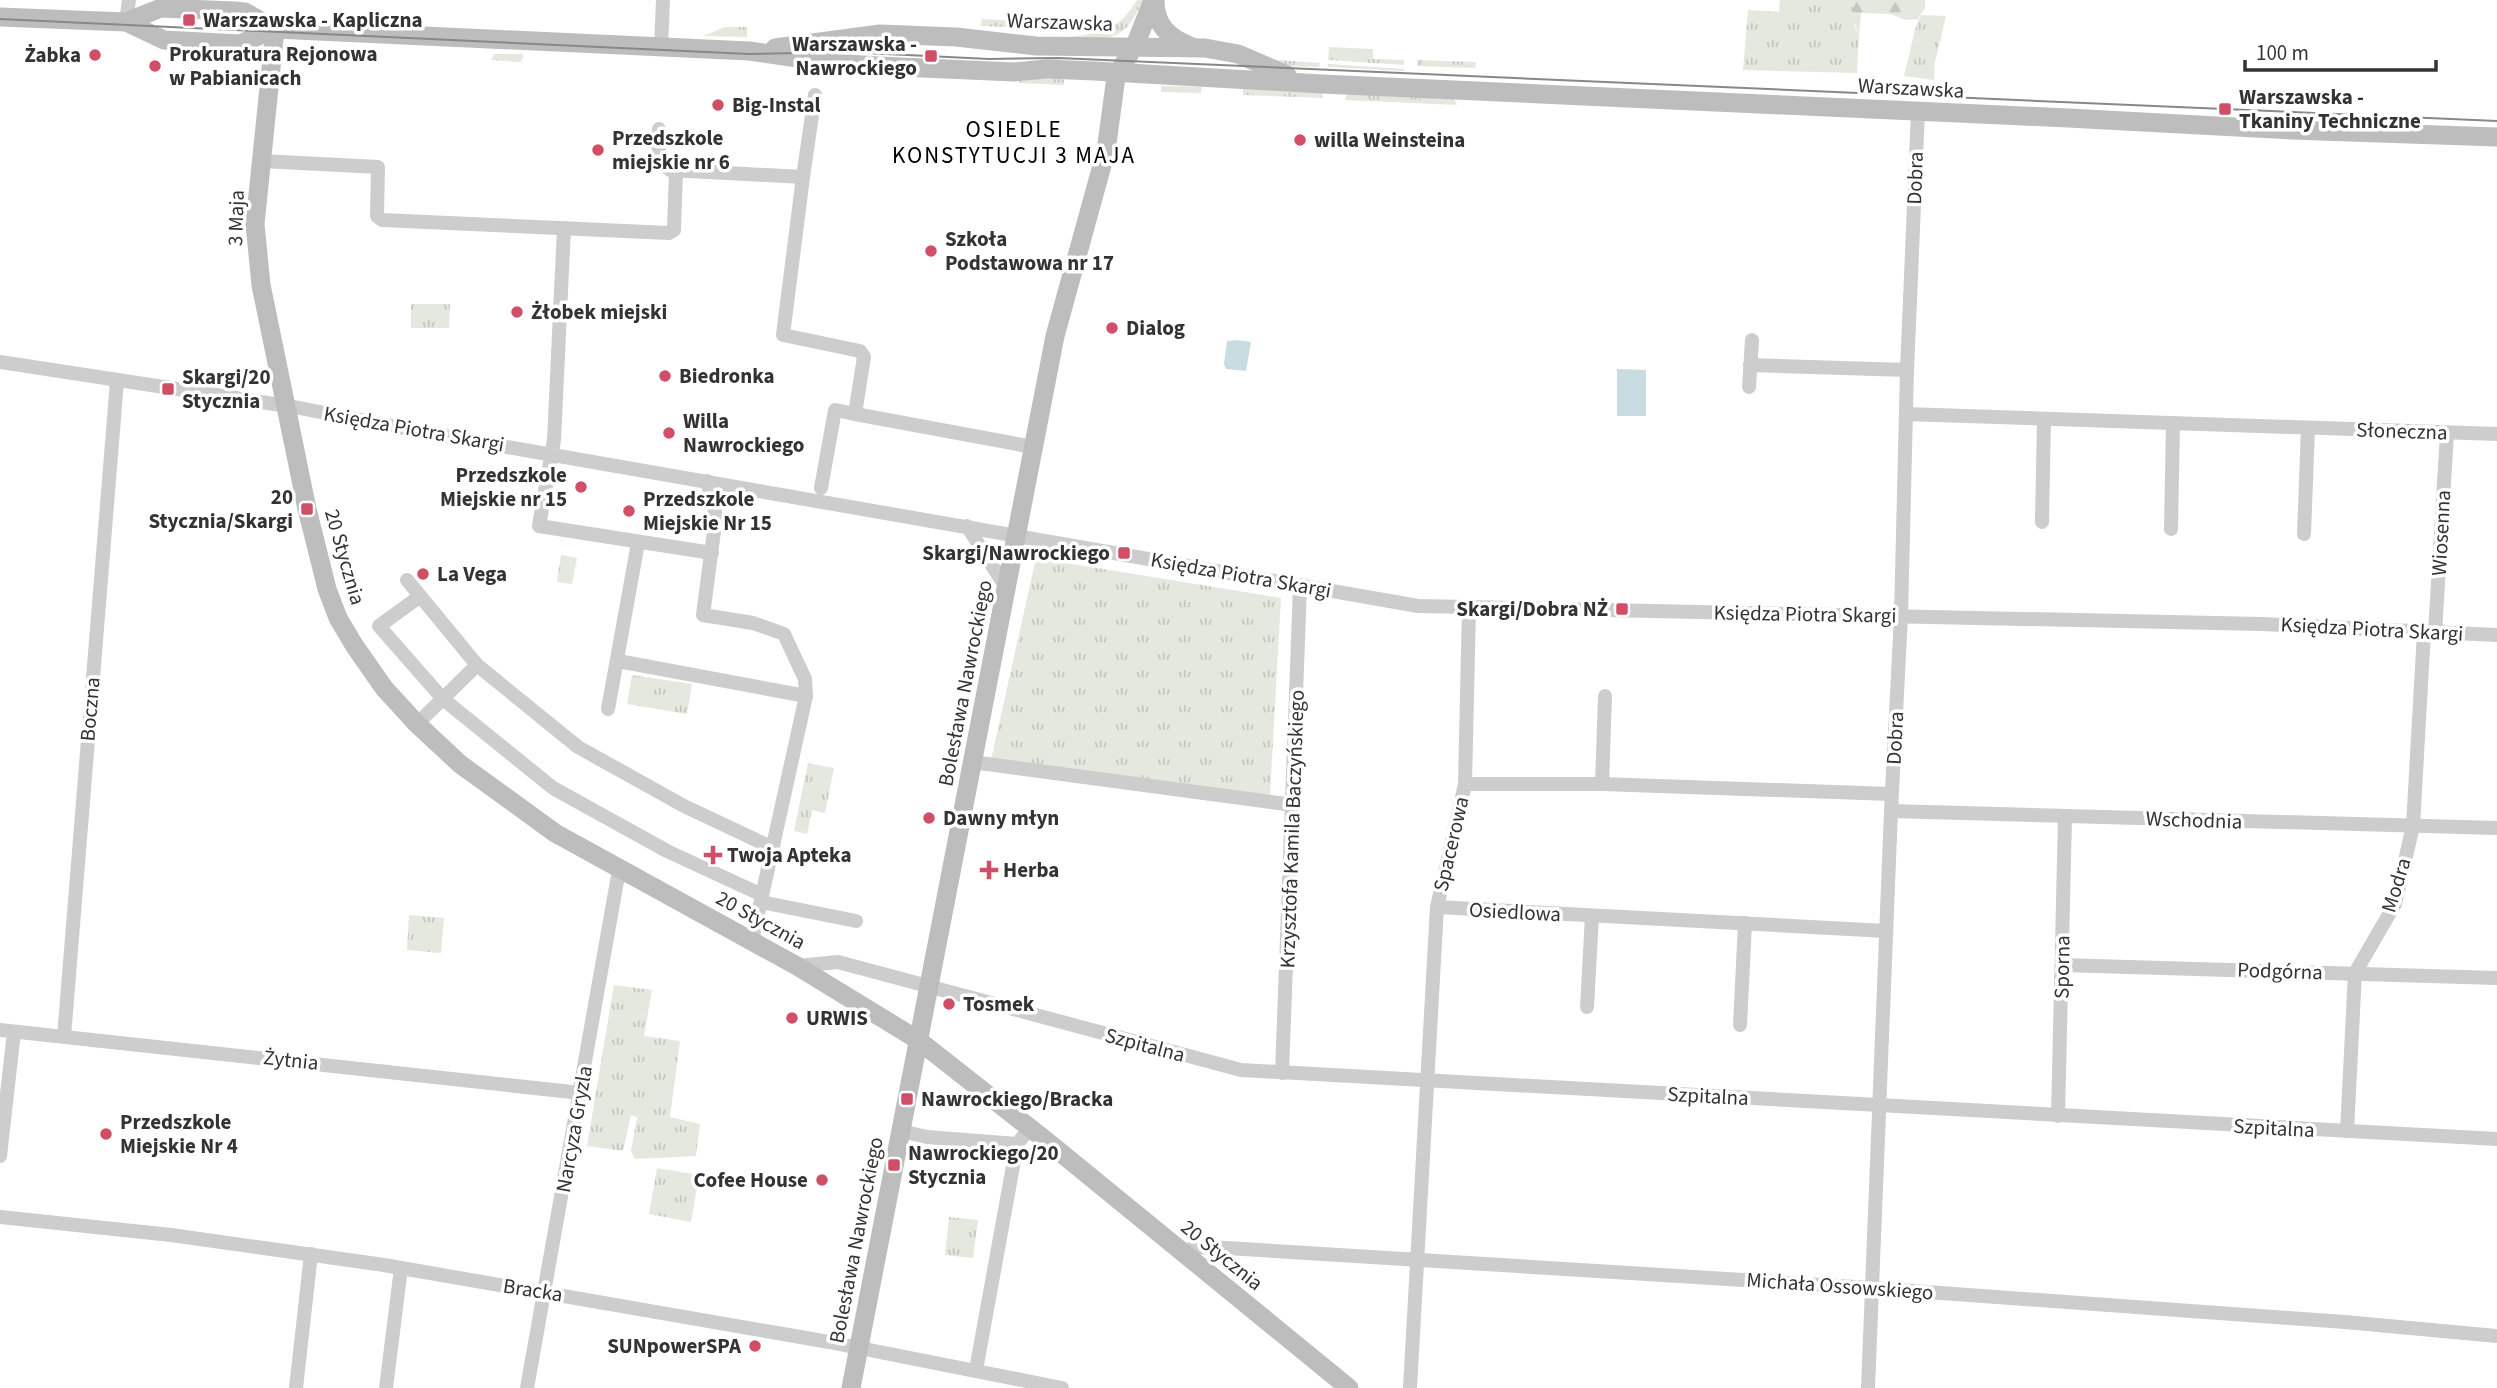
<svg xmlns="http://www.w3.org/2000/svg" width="2497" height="1388" viewBox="0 0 2497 1388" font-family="'Source Sans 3',sans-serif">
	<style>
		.grass { fill: url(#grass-tufts) }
		.forest { fill: url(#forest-firs) }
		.water { fill: #c8dce2 }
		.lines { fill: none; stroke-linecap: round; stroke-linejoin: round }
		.street { stroke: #cdcdcd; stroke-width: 14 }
		.secondary { stroke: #bdbdbd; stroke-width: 19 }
		.tram { stroke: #888; stroke-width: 2 }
		.poi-dot { fill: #d04e66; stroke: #fff; stroke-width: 2.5 }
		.labels { text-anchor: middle; stroke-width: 7; stroke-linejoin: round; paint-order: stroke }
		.poi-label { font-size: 21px; font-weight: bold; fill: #333; stroke: #fff; text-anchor: start }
		.street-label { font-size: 21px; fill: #333; stroke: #fff }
		.neighbourhood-label { font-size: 23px; letter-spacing: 2px; fill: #000; stroke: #fff }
	</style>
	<defs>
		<pattern id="grass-tufts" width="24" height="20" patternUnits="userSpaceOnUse" patternTransform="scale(1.75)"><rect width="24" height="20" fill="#e4e8de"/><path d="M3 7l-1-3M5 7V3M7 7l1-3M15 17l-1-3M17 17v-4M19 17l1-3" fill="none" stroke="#c4c7bf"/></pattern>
		<pattern id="forest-firs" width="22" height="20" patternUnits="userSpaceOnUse" patternTransform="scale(1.75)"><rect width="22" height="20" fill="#e4e8de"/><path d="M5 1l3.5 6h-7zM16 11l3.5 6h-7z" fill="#c4c7bf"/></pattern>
	</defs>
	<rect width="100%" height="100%" fill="#fff"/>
	<g class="grass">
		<path d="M1137,0h6c-19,42 -31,40 -73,37 34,-5 48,-6 67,-37z"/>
		<path d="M1780,0h74l1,27 4,8 -2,38 -114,-3 5,-60 31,2z"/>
		<path d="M1921,15l25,1 -11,46 -1,18 -30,-4 12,-50z"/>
		<path d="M982,19l52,3 -1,6 -52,-2z"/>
		<path d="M725,27h22v10l-44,-1z"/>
		<path d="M1329,47l44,2v10l31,1v5l-76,-5z"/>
		<path d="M494,54h29v4l-3,4 -28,-2z"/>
		<path d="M1263,59l57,4 -1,4 -38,-1z"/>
		<path d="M1417,60l59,2 -1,6 -58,-2z"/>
		<path d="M1328,64l76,5v2l-76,-4z"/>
		<path d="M1019,78l43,1 2,1v5l-45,-2z"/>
		<path d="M1161,86l41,1 -1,6 -40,-1z"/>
		<path d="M1243,89l79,4 1,5 -80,-3z"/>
		<path d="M1347,94l107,5 3,6 -112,-5z"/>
		<path d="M411,304h39l-1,24h-38z"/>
		<path d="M561,555l16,3 -5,26 -15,-2z"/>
		<path d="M1036,558l245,40 -11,197 -279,-35z"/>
		<path d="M632,675l60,9 -5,30 -60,-10z"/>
		<path d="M808,763l26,5 -9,45 -13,-3 -5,24 -13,-3z"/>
		<path d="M409,915l35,3 -3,35 -34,-3z"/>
		<path d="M614,985l38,5 -8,46 36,5 -10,76 30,7 -4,32 -61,3 -4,-8 6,-34 -6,-2 -8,36 -36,-5z"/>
		<path d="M657,1168l42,7 -8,47 -42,-8z"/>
		<path d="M949,1217l29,3 -5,38 -28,-3z"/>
	</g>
	<path class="forest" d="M1854,0h71v8l-7,11 -12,1 -16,-6 -29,-1 -2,22 -7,-20z"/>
	<g class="water">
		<path d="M1237,340l14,2 -5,29 -20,-2 -2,-5 3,-23z"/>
		<path d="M1617,369l29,1v46h-29z"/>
	</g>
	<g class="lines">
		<g class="street">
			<path d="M126,22l3,-22"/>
			<path d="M661,47l2,-47"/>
			<path d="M659,129c-2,15 -2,32 11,41l133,7 12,-82"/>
			<path d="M262,161l116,6 -1,49 5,4 287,13 5,-3 2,-59"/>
			<path d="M803,177l-20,158 77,16 4,6 -9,57 -20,-4 -14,78"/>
			<path d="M564,228l-10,212 -15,86 173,27"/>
			<path d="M0,362l294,45 167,32 957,167 844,18 235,11"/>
			<path d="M1750,365l157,5"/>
			<path d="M1749,387l3,-47"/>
			<path d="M855,414l178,33"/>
			<path d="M1906,414l591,20"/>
			<path d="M707,481l9,35 -13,99 50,8 31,11 21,45 1,17 -54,245"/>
			<path d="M2042,522l2,-103"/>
			<path d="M967,526l40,63"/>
			<path d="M2171,529l2,-106"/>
			<path d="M2304,534l4,-106"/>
			<path d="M407,580l70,85 101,82 106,59 89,42"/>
			<path d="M419,597l-40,29 64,73 110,89 114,63 95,44"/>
			<path d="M2435,633l12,-200"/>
			<path d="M618,661l188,35"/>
			<path d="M608,709l30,-166"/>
			<path d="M417,724l60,-59"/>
			<path d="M972,762l321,43"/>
			<path d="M1465,784h137l289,10"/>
			<path d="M1602,784l3,-88"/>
			<path d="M1891,811l606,17"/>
			<path d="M761,902l95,19"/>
			<path d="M1437,907l449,24"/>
			<path d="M2062,965l435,13"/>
			<path d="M797,966l41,-4 403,108 1256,69"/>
			<path d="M1587,1007l5,-91"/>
			<path d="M1740,1025l5,-102"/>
			<path d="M0,1030l581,63"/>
			<path d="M64,1037l53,-656"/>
			<path d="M1282,1073l18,-487"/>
			<path d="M2058,1116l7,-299"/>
			<path d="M901,1131l26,6 90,7"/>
			<path d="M2347,1131l8,-158 40,-69 18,-78 11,-194"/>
			<path d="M0,1156l14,-124"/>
			<path d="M0,1217l171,18 213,30 445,77 233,46"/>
			<path d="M1183,1253l9,-5 18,-1 662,41 473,34 152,14"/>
			<path d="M976,1370l41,-226 13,-16"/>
			<path d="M296,1388l15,-134"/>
			<path d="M386,1388l15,-120"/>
			<path d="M527,1388l92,-518"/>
			<path d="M1410,1388l27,-481 28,-123 4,-177"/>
			<path d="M1868,1388l23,-577 10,-195 6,-246 11,-259"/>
		</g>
		<g class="secondary">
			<path d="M1155,0c0,25 13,37 35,46"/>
			<path d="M0,17l126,5 38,18 76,4 35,-15 474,22 83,12 46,3 136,6 33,-3 47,2 228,13 746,34 223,12 206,7"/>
			<path d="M126,22l35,-14 73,3 11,1 30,17"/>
			<path d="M275,29l-20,195 6,61 46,224 20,80 11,29 16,27 30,43 33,36 43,40 95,69 242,133 121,74 126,99 305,249"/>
			<path d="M775,48l105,-14 76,3 80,9 169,2 33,6 49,21"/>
			<path d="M851,1388l204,-1052 51,-185 10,-74 20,-34 17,-43"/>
		</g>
		<path class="tram" d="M0,19l749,35 96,-2 144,7 69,-1 1439,63"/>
	</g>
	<g class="poi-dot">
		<rect x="182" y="13" width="14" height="14" rx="3.5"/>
		<circle cx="95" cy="55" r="7"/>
		<rect x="924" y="49" width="14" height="14" rx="3.5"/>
		<circle cx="155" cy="66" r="7"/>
		<circle cx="718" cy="105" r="7"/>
		<rect x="2218" y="102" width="14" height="14" rx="3.5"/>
		<circle cx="1300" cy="140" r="7"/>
		<circle cx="598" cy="150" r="7"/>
		<circle cx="931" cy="251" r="7"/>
		<circle cx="517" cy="312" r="7"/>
		<circle cx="1112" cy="328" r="7"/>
		<circle cx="665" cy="376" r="7"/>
		<rect x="161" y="382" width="14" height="14" rx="3.5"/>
		<circle cx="669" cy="433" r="7"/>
		<circle cx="581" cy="487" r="7"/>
		<rect x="300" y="502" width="14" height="14" rx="3.5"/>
		<circle cx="629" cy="511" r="7"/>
		<rect x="1117" y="546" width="14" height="14" rx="3.5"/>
		<circle cx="423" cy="574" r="7"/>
		<rect x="1615" y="602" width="14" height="14" rx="3.5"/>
		<circle cx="929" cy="818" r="7"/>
		<path d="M709.5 844.5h7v7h7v7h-7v7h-7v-7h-7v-7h7z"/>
		<path d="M985.5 859.5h7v7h7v7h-7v7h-7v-7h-7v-7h7z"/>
		<circle cx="949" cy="1004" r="7"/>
		<circle cx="792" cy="1018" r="7"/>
		<rect x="900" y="1092" width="14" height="14" rx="3.5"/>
		<circle cx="106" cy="1134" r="7"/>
		<rect x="887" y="1158" width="14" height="14" rx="3.5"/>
		<circle cx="822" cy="1180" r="7"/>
		<circle cx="755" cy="1346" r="7"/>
	</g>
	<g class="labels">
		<g class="poi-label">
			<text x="203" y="27">Warszawska - Kapliczna</text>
			<text x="917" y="51" text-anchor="end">Warszawska -<tspan x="917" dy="24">Nawrockiego</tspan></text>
			<text x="169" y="61">Prokuratura Rejonowa<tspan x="169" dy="24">w Pabianicach</tspan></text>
			<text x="81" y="62" text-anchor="end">Żabka</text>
			<text x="2239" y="104">Warszawska -<tspan x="2239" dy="24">Tkaniny Techniczne</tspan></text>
			<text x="732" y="112">Big-Instal</text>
			<text x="612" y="145">Przedszkole<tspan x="612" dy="24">miejskie nr 6</tspan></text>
			<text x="1314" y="147">willa Weinsteina</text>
			<text x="945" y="246">Szkoła<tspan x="945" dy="24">Podstawowa nr 17</tspan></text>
			<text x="531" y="319">Żłobek miejski</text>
			<text x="1126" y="335">Dialog</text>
			<text x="679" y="383">Biedronka</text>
			<text x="182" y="384">Skargi/20<tspan x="182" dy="24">Stycznia</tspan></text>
			<text x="683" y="428">Willa<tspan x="683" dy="24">Nawrockiego</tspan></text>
			<text x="567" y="482" text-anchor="end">Przedszkole<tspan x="567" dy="24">Miejskie nr 15</tspan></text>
			<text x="293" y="504" text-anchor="end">20<tspan x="293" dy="24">Stycznia/Skargi</tspan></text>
			<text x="643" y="506">Przedszkole<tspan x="643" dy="24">Miejskie Nr 15</tspan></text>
			<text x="1110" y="560" text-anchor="end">Skargi/Nawrockiego</text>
			<text x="437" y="581">La Vega</text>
			<text x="1608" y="616" text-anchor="end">Skargi/Dobra NŻ</text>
			<text x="943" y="825">Dawny młyn</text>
			<text x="727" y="862">Twoja Apteka</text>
			<text x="1003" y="877">Herba</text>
			<text x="963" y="1011">Tosmek</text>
			<text x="806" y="1025">URWIS</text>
			<text x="921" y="1106">Nawrockiego/Bracka</text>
			<text x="120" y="1129">Przedszkole<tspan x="120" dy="24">Miejskie Nr 4</tspan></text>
			<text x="908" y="1160">Nawrockiego/20<tspan x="908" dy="24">Stycznia</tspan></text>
			<text x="808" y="1187" text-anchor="end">Cofee House</text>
			<text x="741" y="1353" text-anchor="end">SUNpowerSPA</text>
		</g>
		<g class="street-label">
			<text transform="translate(1060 22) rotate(2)" y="7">Warszawska</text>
			<text transform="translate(1911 88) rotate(3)" y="7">Warszawska</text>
			<text transform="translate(1915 178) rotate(-88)" y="7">Dobra</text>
			<text transform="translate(236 218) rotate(-88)" y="7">3 Maja</text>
			<text transform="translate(414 429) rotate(10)" y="7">Księdza Piotra Skargi</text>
			<text transform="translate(2402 431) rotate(2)" y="7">Słoneczna</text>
			<text transform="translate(2441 533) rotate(-87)" y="7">Wiosenna</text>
			<text transform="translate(345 557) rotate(74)" y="7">20 Stycznia</text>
			<text transform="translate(1241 575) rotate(10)" y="7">Księdza Piotra Skargi</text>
			<text transform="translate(1805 614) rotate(1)" y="7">Księdza Piotra Skargi</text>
			<text transform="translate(2372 629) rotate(3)" y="7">Księdza Piotra Skargi</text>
			<text transform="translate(965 683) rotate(-79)" y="7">Bolesława Nawrockiego</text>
			<text transform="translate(90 709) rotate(-85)" y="7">Boczna</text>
			<text transform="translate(1895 738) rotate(-87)" y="7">Dobra</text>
			<text transform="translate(2194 820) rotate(2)" y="7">Wschodnia</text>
			<text transform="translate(1292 829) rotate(-88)" y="7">Krzysztofa Kamila Baczyńskiego</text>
			<text transform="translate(1451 844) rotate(-77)" y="7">Spacerowa</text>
			<text transform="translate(2396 885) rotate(-73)" y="7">Modra</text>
			<text transform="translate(1515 912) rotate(3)" y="7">Osiedlowa</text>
			<text transform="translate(761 920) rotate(29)" y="7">20 Stycznia</text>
			<text transform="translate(2062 967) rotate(-89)" y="7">Sporna</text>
			<text transform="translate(2280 971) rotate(2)" y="7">Podgórna</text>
			<text transform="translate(1145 1045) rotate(15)" y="7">Szpitalna</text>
			<text transform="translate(291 1060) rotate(6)" y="7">Żytnia</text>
			<text transform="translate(1708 1096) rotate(3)" y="7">Szpitalna</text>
			<text transform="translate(2274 1128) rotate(3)" y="7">Szpitalna</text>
			<text transform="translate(574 1129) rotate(-80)" y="7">Narcyza Gryzla</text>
			<text transform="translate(856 1240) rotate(-79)" y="7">Bolesława Nawrockiego</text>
			<text transform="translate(1222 1255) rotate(39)" y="7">20 Stycznia</text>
			<text transform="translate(1840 1286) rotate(4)" y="7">Michała Ossowskiego</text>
			<text transform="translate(533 1290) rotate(9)" y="7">Bracka</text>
		</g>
		<g class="neighbourhood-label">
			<text x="1014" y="137">OSIEDLE<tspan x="1014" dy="26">KONSTYTUCJI 3 MAJA</tspan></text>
		</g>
	</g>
	<path d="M2245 60v10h191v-10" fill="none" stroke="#333333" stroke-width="3.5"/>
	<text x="2256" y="60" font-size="21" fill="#333333" stroke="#ffffff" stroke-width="5" paint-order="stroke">100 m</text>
</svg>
